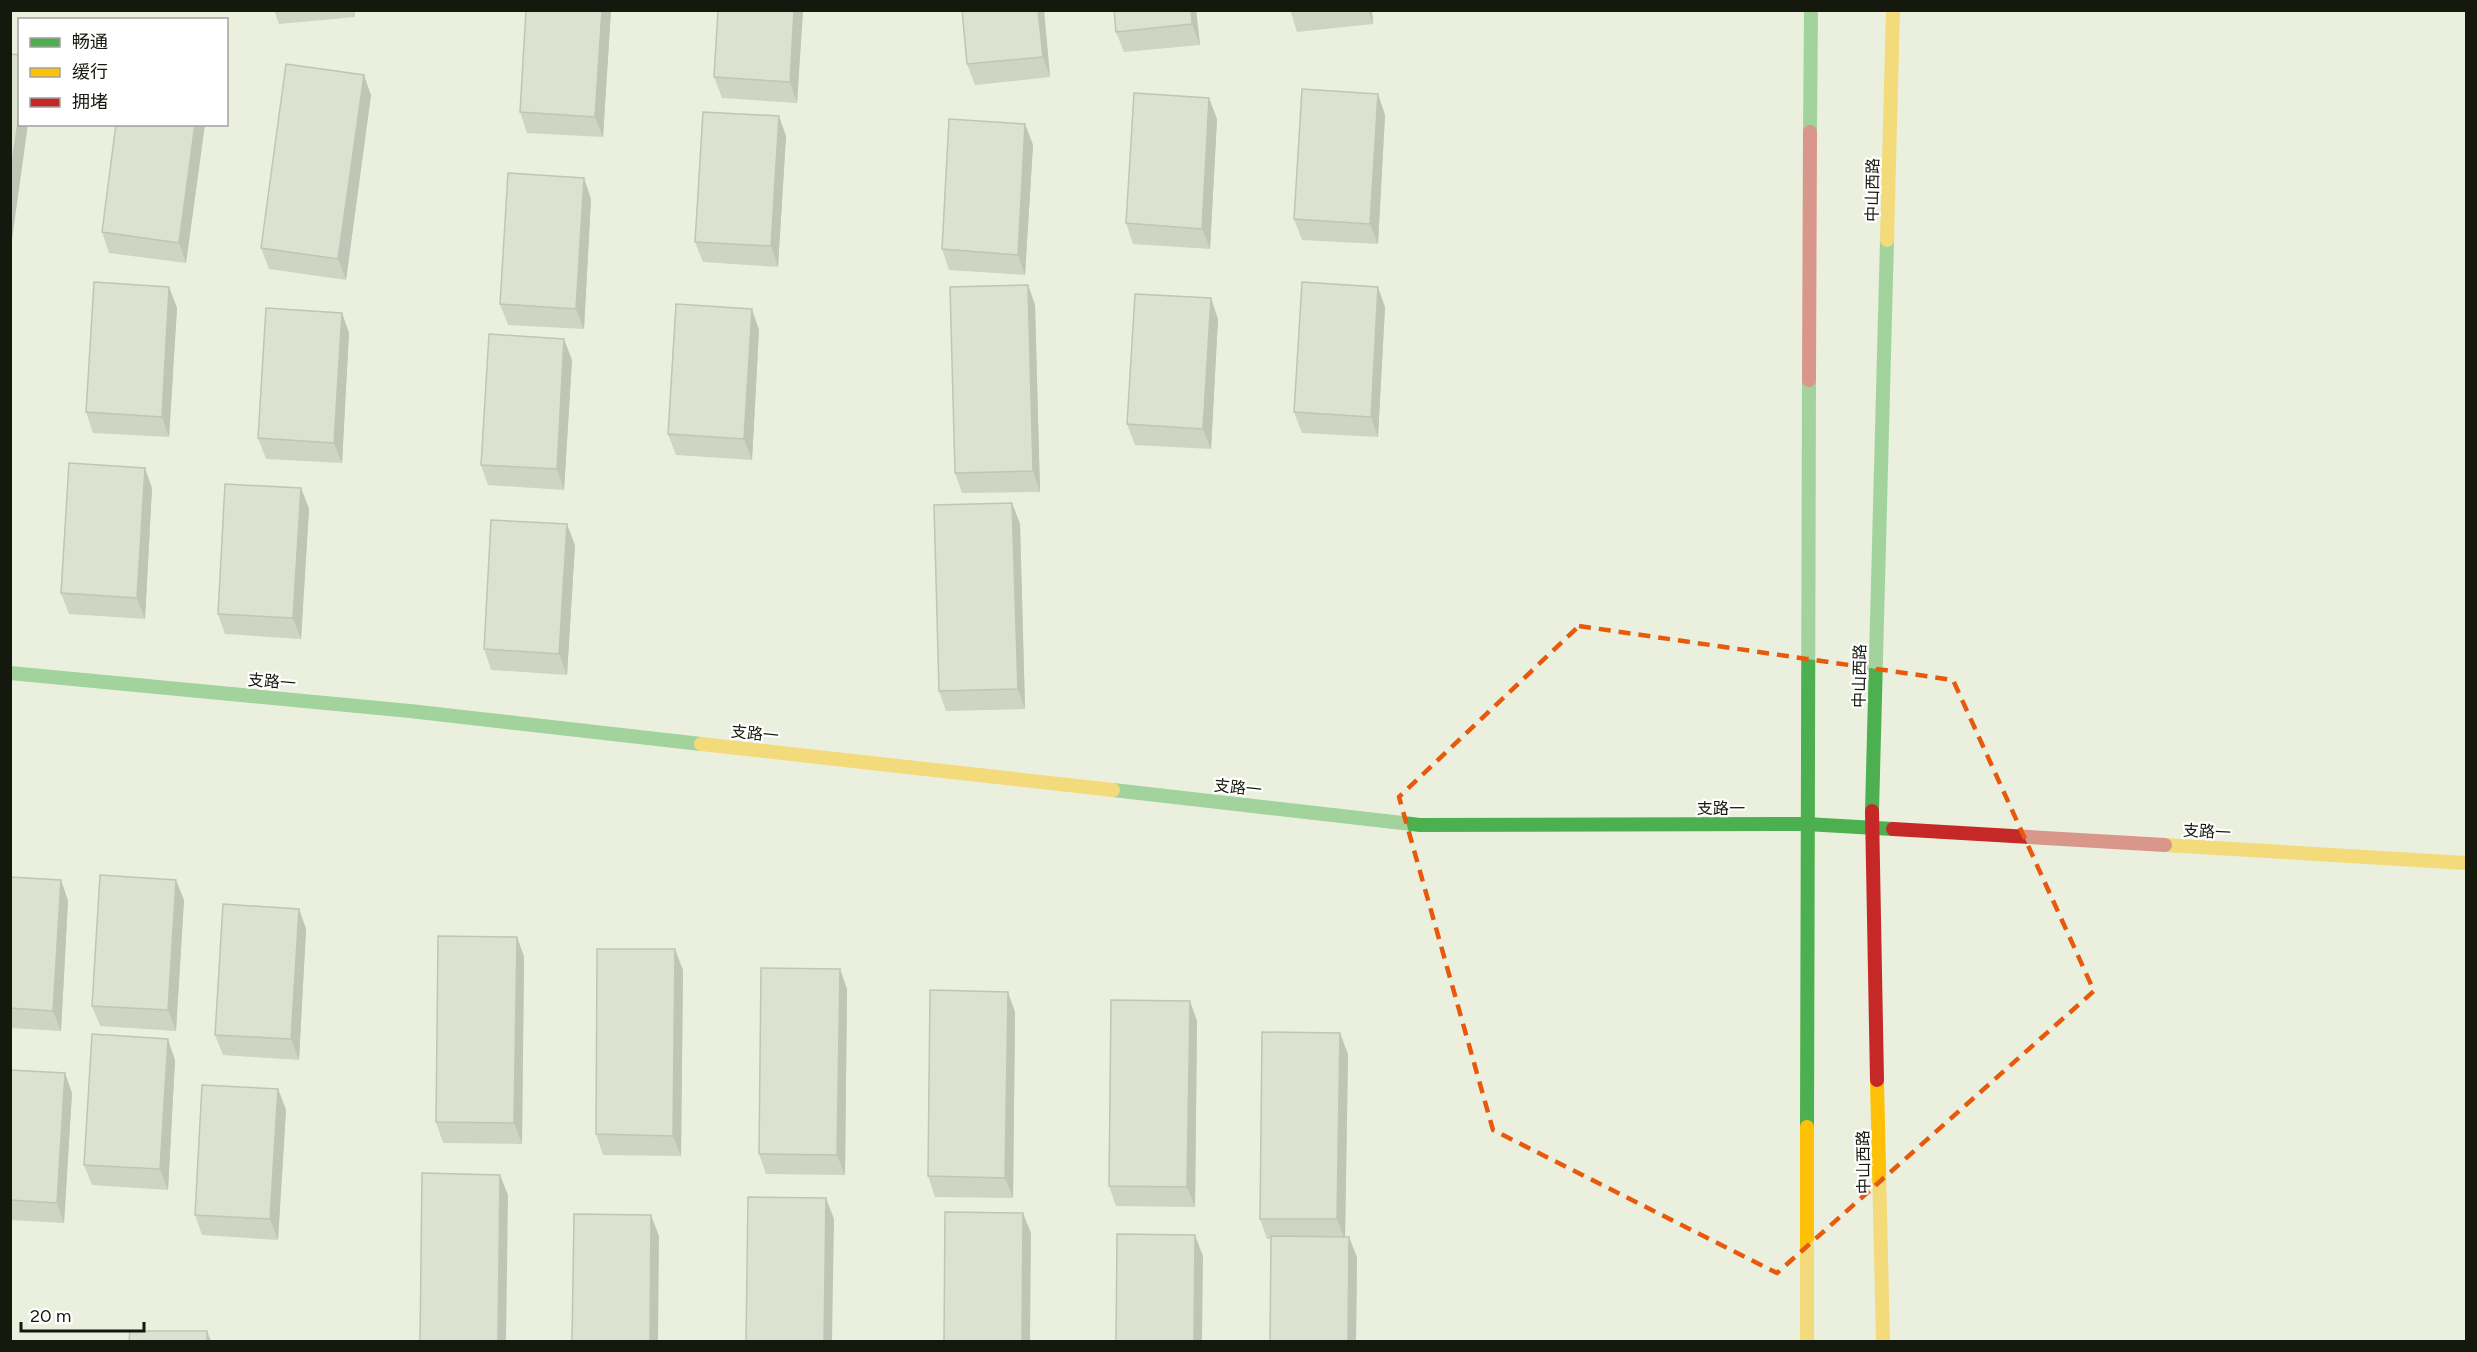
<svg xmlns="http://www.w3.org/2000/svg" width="2477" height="1352" viewBox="0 0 2477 1352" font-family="Figtree,'Noto Sans SC',sans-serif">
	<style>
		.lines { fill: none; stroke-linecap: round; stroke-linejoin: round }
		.fast { stroke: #4caf50; stroke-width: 14 }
		.slow { stroke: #ffc107; stroke-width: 14 }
		.jam { stroke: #c62828; stroke-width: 14 }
		.wall { fill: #afb3a5 }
		.shaded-wall { fill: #8e9286 }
		.building { fill: #cbd0c0; stroke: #8e9286; stroke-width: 1.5 }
		.marked { fill: none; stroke: #e8590c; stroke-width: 4.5; stroke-dasharray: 12 8; stroke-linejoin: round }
		.labels { text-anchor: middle; stroke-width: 4.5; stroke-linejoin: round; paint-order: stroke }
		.street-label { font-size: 16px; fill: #15180c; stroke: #fff }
	</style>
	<rect width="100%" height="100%" fill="#eaf0dd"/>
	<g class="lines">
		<g class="fast">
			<path d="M1810,132l1,-122"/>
			<path d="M10,673l400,38 291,33"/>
			<path d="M1113,790l307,35 386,-1 87,5"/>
			<path d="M1872,811l15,-571"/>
			<path d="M1807,1127l2,-747"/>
		</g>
		<g class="slow">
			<path d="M1887,240l6,-230"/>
			<path d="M701,744l412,46"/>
			<path d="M2165,845l301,18"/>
			<path d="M1877,1080l6,262"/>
			<path d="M1807,1127v215"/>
		</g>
		<g class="jam">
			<path d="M1809,380l1,-248"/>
			<path d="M1872,811l5,269"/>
			<path d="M1893,829l272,16"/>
		</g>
	</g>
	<g class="wall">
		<path d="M274,10h81v7l-76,7z"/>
		<path d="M526,10h85l-8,127 -76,-4 -7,-21z"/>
		<path d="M718,10h85l-6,93 -75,-5 -8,-21z"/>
		<path d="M962,10h82l6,67 -75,8 -8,-21z"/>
		<path d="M1114,10h82l4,35 -76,7 -8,-20z"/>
		<path d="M1290,10h82l1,14 -76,8z"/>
		<path d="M371,95l-25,185 -77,-11 -8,-21z"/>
		<path d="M1385,115l-7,129 -76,-4 -8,-21z"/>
		<path d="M1217,119l-7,130 -77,-5 -7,-21z"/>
		<path d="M116,124h89l-19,139 -77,-10 -7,-21z"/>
		<path d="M1025,124l8,21 -8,130 -76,-5 -7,-21z"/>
		<path d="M786,136l-8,131 -75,-5 -8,-20z"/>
		<path d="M591,199l-7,130 -76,-4 -8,-21z"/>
		<path d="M1028,285l7,20 5,187 -78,1 -7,-20z"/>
		<path d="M169,287l8,21 -8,129 -76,-4 -7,-21z"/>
		<path d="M1385,307l-7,130 -76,-4 -8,-21z"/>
		<path d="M342,313l7,20 -7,130 -76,-4 -8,-21z"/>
		<path d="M1218,319l-7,130 -76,-4 -8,-21z"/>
		<path d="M759,330l-7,130 -76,-5 -8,-21z"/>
		<path d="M572,360l-8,130 -76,-5 -7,-20z"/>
		<path d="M152,488l-7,131 -76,-5 -8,-21z"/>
		<path d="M301,488l8,21 -8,130 -76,-5 -7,-20z"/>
		<path d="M1012,503l8,21 5,185 -79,2 -7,-20z"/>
		<path d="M575,545l-8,130 -76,-5 -7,-21z"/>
		<path d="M10,877l51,3 7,21 -7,130 -51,-3z"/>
		<path d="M184,900l-8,131 -76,-5 -8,-20z"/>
		<path d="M299,909l7,20 -7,131 -76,-5 -8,-20z"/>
		<path d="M517,937l7,20 -2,187 -79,-1 -7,-21z"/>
		<path d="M683,970l-2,186 -78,-1 -7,-21z"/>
		<path d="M847,989l-2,186 -79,-1 -7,-20z"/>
		<path d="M1015,1012l-2,186 -78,-1 -7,-21z"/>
		<path d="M1197,1021l-2,186 -79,-1 -7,-20z"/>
		<path d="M1348,1054l-3,183 12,20 -1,84h-86l1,-102h-4l-7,-20z"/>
		<path d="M175,1060l-7,130 -76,-5 -8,-20z"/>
		<path d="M10,1070l62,23 -8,130 -54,-3z"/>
		<path d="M278,1089l8,21 -8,130 -76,-5 -7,-20z"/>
	</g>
	<g class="shaded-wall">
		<path d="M602,10h9l-8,127 -8,-20z"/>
		<path d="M794,10h9l-6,93 -7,-21z"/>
		<path d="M1038,10h6l6,67 -7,-20z"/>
		<path d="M1191,10h5l4,35 -8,-21z"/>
		<path d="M1368,10h4l1,14z"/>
		<path d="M364,75l7,20 -25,185 -8,-21z"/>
		<path d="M1378,94l7,21 -7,129 -8,-20z"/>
		<path d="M1209,98l8,21 -7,130 -8,-20z"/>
		<path d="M20,109v15h8l-18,130v-77z"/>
		<path d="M779,116l7,20 -8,131 -7,-21z"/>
		<path d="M195,124h10l-19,139 -7,-20z"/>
		<path d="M1025,124l8,21 -8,130 -7,-20z"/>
		<path d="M584,178l7,21 -7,130 -8,-20z"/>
		<path d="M1028,285l7,20 5,187 -7,-21z"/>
		<path d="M169,287l8,21 -8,129 -7,-20z"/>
		<path d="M1378,287l7,20 -7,130 -7,-20z"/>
		<path d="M1211,298l7,21 -7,130 -8,-20z"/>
		<path d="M752,309l7,21 -7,130 -8,-21z"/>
		<path d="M342,313l7,20 -7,130 -8,-20z"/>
		<path d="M564,339l8,21 -8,130 -7,-21z"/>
		<path d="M145,468l7,20 -7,131 -8,-21z"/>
		<path d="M301,488l8,21 -8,130 -8,-21z"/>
		<path d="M1012,503l8,21 5,185 -7,-20z"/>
		<path d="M567,524l8,21 -8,130 -8,-21z"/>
		<path d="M61,880l7,21 -7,130 -8,-20z"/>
		<path d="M176,880l8,20 -8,131 -8,-21z"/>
		<path d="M299,909l7,20 -7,131 -8,-21z"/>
		<path d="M517,937l7,20 -2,187 -8,-21z"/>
		<path d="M675,949l8,21 -2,186 -8,-20z"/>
		<path d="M840,969l7,20 -2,186 -8,-20z"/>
		<path d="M1008,992l7,20 -2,186 -8,-20z"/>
		<path d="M1190,1001l7,20 -2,186 -8,-20z"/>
		<path d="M1340,1033l8,21 -3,186 -8,-21z"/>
		<path d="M168,1039l7,21 -7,130 -8,-21z"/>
		<path d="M65,1073l7,20 -8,130 -7,-20z"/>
		<path d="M278,1089l8,21 -8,130 -8,-21z"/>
		<path d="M500,1175l8,20 -2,146h-8z"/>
		<path d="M826,1198l8,21 -2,122h-8z"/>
		<path d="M1023,1213l8,20 -1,108h-8z"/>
		<path d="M651,1215l8,21 -1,105h-8z"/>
		<path d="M1195,1235l8,21 -1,85h-8z"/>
		<path d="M1349,1237l8,20 -1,84h-8z"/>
		<path d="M207,1331l4,10h-4z"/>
	</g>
	<g class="building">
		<path d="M526,10h76l-7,107 -75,-5z"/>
		<path d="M718,10h76l-4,72 -76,-5z"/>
		<path d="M962,10h76l5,47 -76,7z"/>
		<path d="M1114,10h77l1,14 -76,8z"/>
		<path d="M10,54l10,1v54l-10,68z"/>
		<path d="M286,64l78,11 -26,184 -77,-11z"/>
		<path d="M1302,89l76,5 -8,130 -76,-5z"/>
		<path d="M1134,93l75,5 -7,131 -76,-6z"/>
		<path d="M703,112l76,4 -8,130 -76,-4z"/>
		<path d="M949,119l76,5 -7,131 -76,-6z"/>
		<path d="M116,124h79l-16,119 -77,-11z"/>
		<path d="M508,173l76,5 -8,131 -76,-5z"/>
		<path d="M94,282l75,5 -7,130 -76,-5z"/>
		<path d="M1302,282l76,5 -7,130 -77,-5z"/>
		<path d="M1028,285l5,186 -78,2 -5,-186z"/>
		<path d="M1135,294l76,4 -8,131 -76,-5z"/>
		<path d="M676,304l76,5 -8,130 -76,-5z"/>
		<path d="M266,308l76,5 -8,130 -76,-5z"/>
		<path d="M489,334l75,5 -7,130 -76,-4z"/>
		<path d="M69,463l76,5 -8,130 -76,-5z"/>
		<path d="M225,484l76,4 -8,130 -75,-4z"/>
		<path d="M1012,503l6,186 -79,2 -5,-186z"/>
		<path d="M491,520l76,4 -8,130 -75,-5z"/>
		<path d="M100,875l76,5 -8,130 -76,-4z"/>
		<path d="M10,877l51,3 -8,131 -43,-3z"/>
		<path d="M223,904l76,5 -8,130 -76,-4z"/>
		<path d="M438,936l79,1 -3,186 -78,-1z"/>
		<path d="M597,949h78l-2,187 -77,-2z"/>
		<path d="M761,968l79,1 -3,186 -78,-1z"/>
		<path d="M930,990l78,2 -3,186 -77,-2z"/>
		<path d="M1111,1000l79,1 -3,186 -78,-1z"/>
		<path d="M1262,1032l78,1 -3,186h-77z"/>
		<path d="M92,1034l76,5 -8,130 -76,-4z"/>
		<path d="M10,1070l55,3 -8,130 -47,-3z"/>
		<path d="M202,1085l76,4 -8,130 -75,-4z"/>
		<path d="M422,1173l78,2 -2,166h-78z"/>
		<path d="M748,1197l78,1 -2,143h-78z"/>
		<path d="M945,1212l78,1 -1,128h-78z"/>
		<path d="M574,1214l77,1 -1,126h-78z"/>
		<path d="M1117,1234l78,1 -1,106h-78z"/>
		<path d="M1271,1236l78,1 -1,104h-78z"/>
		<path d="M130,1331h77v10h-78z"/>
	</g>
	<path d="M0 0H2477V1352H0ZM1579,626l374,54 141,311 -317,282 -284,-143 -94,-333z" fill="#eaf0dd" fill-opacity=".55" fill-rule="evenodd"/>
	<path class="marked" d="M1579,626l374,54 141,311 -317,282 -284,-143 -94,-333z"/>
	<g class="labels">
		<g class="street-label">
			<text transform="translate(1872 190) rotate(-89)" y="6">中山西路</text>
			<text transform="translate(1859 676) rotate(-89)" y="6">中山西路</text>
			<text transform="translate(272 681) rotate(5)" y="6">支路一</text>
			<text transform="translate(755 733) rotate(6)" y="6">支路一</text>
			<text transform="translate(1238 787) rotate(6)" y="6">支路一</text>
			<text x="1721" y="814">支路一</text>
			<text transform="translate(2207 831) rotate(3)" y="6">支路一</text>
			<text transform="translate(1863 1162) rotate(-91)" y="6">中山西路</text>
		</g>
	</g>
	<rect width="2477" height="1352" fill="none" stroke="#15180c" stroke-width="24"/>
	<rect x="18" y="18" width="210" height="108" fill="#ffffff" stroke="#a1a39e" stroke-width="1.5"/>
	<rect x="30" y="38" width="30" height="9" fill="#4caf50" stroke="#a1a39e" stroke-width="1.5"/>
	<text x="72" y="48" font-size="18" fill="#15180c">畅通</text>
	<rect x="30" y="68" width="30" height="9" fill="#ffc107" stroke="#a1a39e" stroke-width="1.5"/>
	<text x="72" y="78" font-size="18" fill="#15180c">缓行</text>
	<rect x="30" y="98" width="30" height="9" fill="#c62828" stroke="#a1a39e" stroke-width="1.5"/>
	<text x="72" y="108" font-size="18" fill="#15180c">拥堵</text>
	<path d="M21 1322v9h123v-9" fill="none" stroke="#15180c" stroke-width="3"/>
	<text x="30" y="1322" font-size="18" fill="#15180c" stroke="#ffffff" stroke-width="4.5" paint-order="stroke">20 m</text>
</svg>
